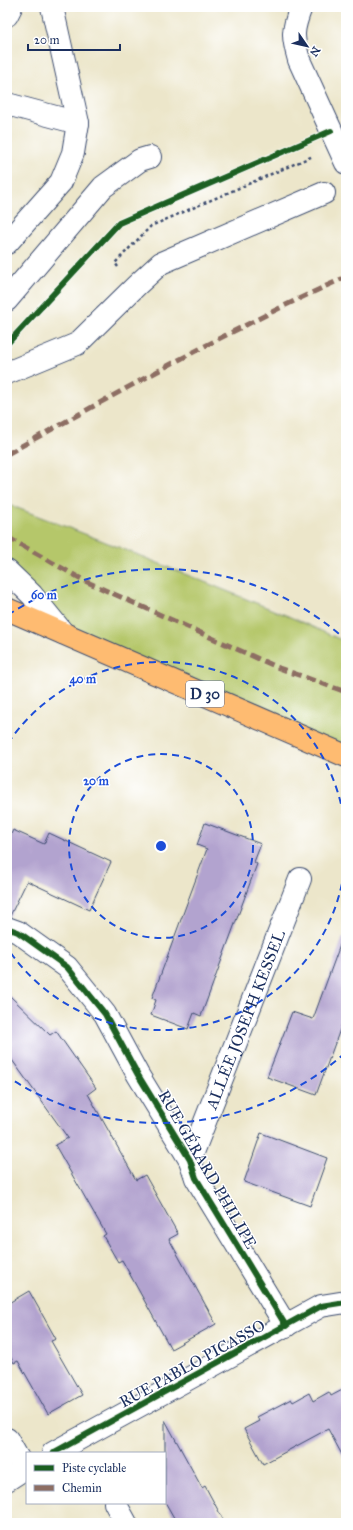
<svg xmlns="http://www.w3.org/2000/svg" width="353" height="1530" viewBox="0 0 353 1530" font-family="'IM FELL Great Primer',serif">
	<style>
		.green { fill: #b5c76a; stroke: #687b64 }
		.building { fill: #b2a3cf }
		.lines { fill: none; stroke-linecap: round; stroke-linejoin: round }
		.minor-casing { stroke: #3a4a6e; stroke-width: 24 }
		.major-casing { stroke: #3a4a6e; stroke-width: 24 }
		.path { stroke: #3a4a6e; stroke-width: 2.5; stroke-dasharray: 3 3; stroke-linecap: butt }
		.minor { stroke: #fff; stroke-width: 22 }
		.major { stroke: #febb71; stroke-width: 22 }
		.quiet { stroke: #8d6e63; stroke-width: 5; stroke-dasharray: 10 5; stroke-linecap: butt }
		.cycleway-casing { stroke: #fff; stroke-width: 8 }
		.cycleway { stroke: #1b5e20; stroke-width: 6 }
		.ring { fill: none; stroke: #1d4ed8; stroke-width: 2; stroke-dasharray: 7 5 }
		.labels { text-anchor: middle; stroke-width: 3; stroke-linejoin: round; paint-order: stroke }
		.shield { fill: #fff; stroke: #5f6d8e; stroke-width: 1 }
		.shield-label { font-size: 15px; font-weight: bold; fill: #1b2f5e }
		.street-label { font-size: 16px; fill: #1b2f5e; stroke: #fff }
		.centre { fill: #1d4ed8; stroke: #fff; stroke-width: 2 }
		.ring-label { font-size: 12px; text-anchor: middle; font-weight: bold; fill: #1d4ed8; stroke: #fff; stroke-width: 3; stroke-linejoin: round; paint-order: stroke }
	</style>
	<rect width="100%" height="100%" fill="#fff"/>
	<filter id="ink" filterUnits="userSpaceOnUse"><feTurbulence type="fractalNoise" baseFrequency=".025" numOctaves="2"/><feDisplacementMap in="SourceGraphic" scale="8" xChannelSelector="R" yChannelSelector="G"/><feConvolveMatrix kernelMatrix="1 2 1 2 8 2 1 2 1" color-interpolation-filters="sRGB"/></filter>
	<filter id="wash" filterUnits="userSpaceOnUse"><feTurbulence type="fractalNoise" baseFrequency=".012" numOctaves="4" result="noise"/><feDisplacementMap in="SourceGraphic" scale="16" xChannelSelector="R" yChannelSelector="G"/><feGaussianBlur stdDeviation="0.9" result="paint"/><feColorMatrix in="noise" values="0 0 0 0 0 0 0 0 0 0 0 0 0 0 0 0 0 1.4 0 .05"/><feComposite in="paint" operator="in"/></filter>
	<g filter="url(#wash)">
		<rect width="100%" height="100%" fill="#ece6ca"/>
		<path class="green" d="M7,504l114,44 167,68 58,26v114l-283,-123 -56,-52z"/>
		<g id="blocks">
			<g class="building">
				<path d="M205,823l56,21 -7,18 3,2 -56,152 -7,-3 -6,16 -37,-14 5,-15 -4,-2 55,-149 -10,-4z"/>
				<path d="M13,830l31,14 5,-11 62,29 -22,48 -62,-29 -17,35h-3v-73z"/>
				<path d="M343,937l3,1v75l-30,82 -49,-18 25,-65 21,7z"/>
				<path d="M7,993l43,42 6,-4 40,57 -8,6 48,86 9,-5 33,59 -9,5 47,85 -45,25 -49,-89 -4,2 -15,-26 3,-2 -51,-89 13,-7 -61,-85z"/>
				<path d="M261,1133l66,25 -17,48 -66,-24z"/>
				<path d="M29,1291l27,48 -5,2 31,54 -34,19 -30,-53 -4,2 -7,-12v-47z"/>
				<path d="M346,1388v74l-18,-33 -65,35 -19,-35 15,-8 -2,-4 34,-18 2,3 16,-9 4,8 16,-9 2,4z"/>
				<path d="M165,1420l37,68 3,-2 20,37h-48l-12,-21z"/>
			</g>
		</g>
	</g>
	<g filter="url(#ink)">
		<use href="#blocks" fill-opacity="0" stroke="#3a4a6e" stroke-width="1"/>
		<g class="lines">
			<defs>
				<g id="minor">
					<path d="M301,7c-9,24 -9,29 -2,53l47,103"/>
					<path d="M7,15l4,-8"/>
					<path d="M7,104l71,19"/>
					<path d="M7,243l54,-61 12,-29 5,-30 -26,-116"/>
					<path d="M7,300l96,-113 37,-27 10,-3"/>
					<path d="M7,373l70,-29 60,-59 24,-22 163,-70"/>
					<path d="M7,571l25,24 31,38"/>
					<path d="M7,928l11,4 49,35 38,47 33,61 52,85 6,18 90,148"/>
					<path id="s1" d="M190,1160l110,-281"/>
					<path d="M7,1439l17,30"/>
					<path d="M53,1453l268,-147 25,-4"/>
					<path d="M7,1480l20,-13"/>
					<path d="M115,1503l11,20"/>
				</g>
				<path id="major" d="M7,609l339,147"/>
			</defs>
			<use href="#minor" class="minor-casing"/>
			<use href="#major" class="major-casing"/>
			<path class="path" d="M118,267l-3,-4 36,-37 162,-70"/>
			<use href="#minor" class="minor"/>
			<use href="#major" class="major"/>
			<g class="quiet">
				<path d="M7,454c111,-61 223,-125 339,-177"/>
				<path d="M7,537l78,44 194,87 67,24"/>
			</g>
			<defs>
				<g id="cycleway">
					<path d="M7,344l112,-121 212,-92"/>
					<path d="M7,928l11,4 49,35 38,47 33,61 52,85 6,18 90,148"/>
					<path d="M53,1453l268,-147 25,-4"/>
				</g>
			</defs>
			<use href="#cycleway" class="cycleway-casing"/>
			<use href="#cycleway" class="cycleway"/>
		</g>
	</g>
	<g class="ring">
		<circle cx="161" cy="846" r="92"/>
		<path d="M346 848A185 185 0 0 1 8 949M8 743A185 185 0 0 1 346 844"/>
		<path d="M345 1053A277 277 0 0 1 8 1077M8 615A277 277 0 0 1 345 639"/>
	</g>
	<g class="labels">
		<rect class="shield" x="186" y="681" width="38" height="26" rx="3"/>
		<g class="shield-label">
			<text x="205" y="699">D 30</text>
		</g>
		<g class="street-label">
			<text dy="6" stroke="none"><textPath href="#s1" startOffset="151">ALLÉE JOSEPH KESSEL</textPath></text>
			<text transform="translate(208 1169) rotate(60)" y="6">RUE GÉRARD PHILIPE</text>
			<text transform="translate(192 1363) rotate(-29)" y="6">RUE PABLO PICASSO</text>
		</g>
	</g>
	<circle cx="161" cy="846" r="6" class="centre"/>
	<g class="ring-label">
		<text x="44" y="599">60 m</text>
		<text x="83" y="683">40 m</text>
		<text x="96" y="785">20 m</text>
	</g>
	<rect width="353" height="1530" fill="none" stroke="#fff" stroke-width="24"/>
	<rect x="26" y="1452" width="140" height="52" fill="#ffffff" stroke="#a4acbf"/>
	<rect x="34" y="1465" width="20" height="6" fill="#1b5e20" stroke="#a4acbf"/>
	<text x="62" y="1472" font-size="12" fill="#1b2f5e">Piste cyclable</text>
	<rect x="34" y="1485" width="20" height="6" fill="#8d6e63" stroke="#a4acbf"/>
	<text x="62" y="1492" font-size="12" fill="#1b2f5e">Chemin</text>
	<g transform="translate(307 46) rotate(124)" stroke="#ffffff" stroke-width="3" paint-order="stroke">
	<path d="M0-3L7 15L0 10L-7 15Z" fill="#1b2f5e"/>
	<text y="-6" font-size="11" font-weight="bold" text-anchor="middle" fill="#1b2f5e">N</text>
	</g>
	<path d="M28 44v6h92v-6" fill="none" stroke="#1b2f5e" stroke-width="2"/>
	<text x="34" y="44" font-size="12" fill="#1b2f5e" stroke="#ffffff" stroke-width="3" paint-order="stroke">20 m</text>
</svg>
